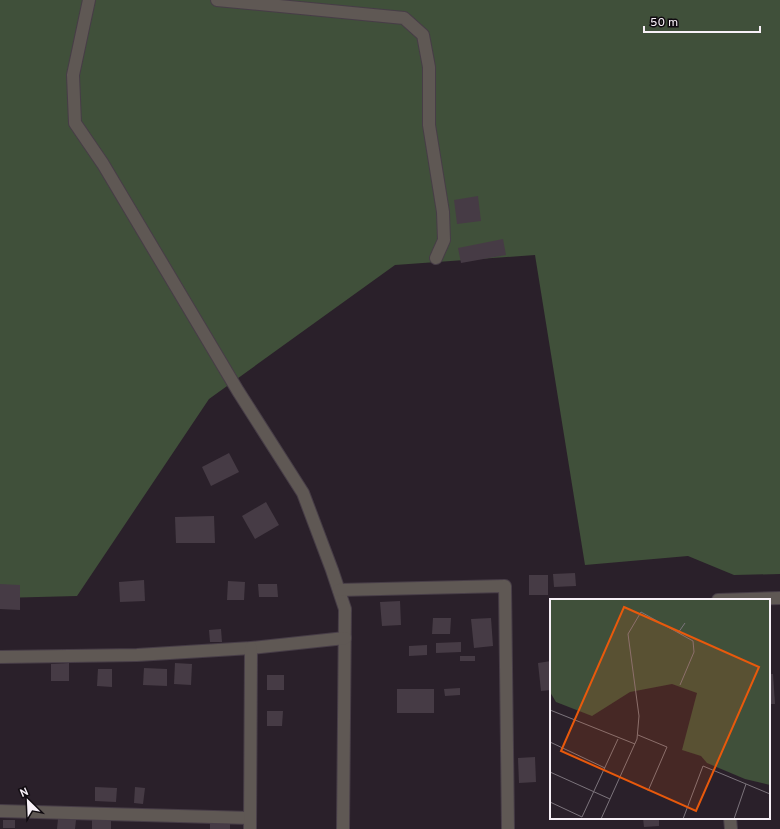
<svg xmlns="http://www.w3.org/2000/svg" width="780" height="829" viewBox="0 0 780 829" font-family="Overpass,sans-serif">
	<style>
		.green { fill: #40503a }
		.building { fill: #463b45 }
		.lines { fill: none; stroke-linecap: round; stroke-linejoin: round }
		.minor-casing { stroke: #473d47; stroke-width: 14 }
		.minor { stroke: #5f5854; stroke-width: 12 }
		.inset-road { fill: none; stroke: #7c747c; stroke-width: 1 }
		.view { fill: #e8590c; fill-opacity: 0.15; stroke: #e8590c; stroke-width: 2 }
		.inset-edge { fill: none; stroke: #f8f1f8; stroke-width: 2 }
	</style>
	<rect width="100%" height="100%" fill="#2a202a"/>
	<path class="green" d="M0,0h780v574l-46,1 -46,-19 -103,9 -50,-310 -140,10 -186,134 -132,197 -77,2z"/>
	<g class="building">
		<path d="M478,196l3,25 -24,3 -3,-24z"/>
		<path d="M503,239l3,16 -45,8 -3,-15z"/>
		<path d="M229,453l10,19 -28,14 -9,-19z"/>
		<path d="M266,502l13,23 -24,14 -13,-23z"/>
		<path d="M214,516l1,27h-39l-1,-26z"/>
		<path d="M575,573l1,13 -22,1 -1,-13z"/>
		<rect x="529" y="575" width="19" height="20"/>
		<path d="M144,580l1,21 -25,1 -1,-20z"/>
		<path d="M228,581l17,1 -1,18h-17z"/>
		<path d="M0,584l20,1v25l-20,-1z"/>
		<path d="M258,584h19l1,13h-19z"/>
		<path d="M400,601l1,24 -19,1 -2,-24z"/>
		<path d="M433,618h18l-1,16h-18z"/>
		<path d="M491,618l2,28 -19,2 -3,-29z"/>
		<path d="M221,629l1,13h-12l-1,-12z"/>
		<path d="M461,642v10l-25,1v-10z"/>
		<path d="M427,645v10l-18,1v-10z"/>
		<rect x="460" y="656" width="15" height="5"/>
		<path d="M551,661v29l-10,1 -3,-28z"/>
		<path d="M69,663v18h-18v-17z"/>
		<path d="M175,663l17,1 -1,21 -17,-1z"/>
		<path d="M144,668l23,1v17l-24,-1z"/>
		<path d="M98,669h14v18l-15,-1z"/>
		<path d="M769,674h4l2,30h-6z"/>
		<rect x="267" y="675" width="17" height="15"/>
		<path d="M460,688v7l-15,1 -1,-7z"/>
		<rect x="397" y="689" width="37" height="24"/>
		<path d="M267,711h16l-1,15h-15z"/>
		<path d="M535,757l1,25 -17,1 -1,-25z"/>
		<path d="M95,787l22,1 -1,14 -21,-1z"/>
		<path d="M135,787l10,1 -2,16 -9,-1z"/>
		<path d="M111,818v11h-19v-10z"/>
		<path d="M643,818h16v8l-15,1z"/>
		<path d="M58,819l18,1 -1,9h-18z"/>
		<rect x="3" y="820" width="12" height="8"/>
		<rect x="210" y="822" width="20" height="7"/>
	</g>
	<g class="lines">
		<defs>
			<g id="minor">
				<path d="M89,0l-16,75 2,48 28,41 135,227 65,102 29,77 13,39 -2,220"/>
				<path d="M217,0l187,18 19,17 6,32v58l14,87 1,28 -8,18"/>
				<path d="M339,590l166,-4 3,243"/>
				<path d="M718,600l62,-2"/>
				<path d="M0,657l137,-2 114,-7 94,-10"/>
				<path d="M0,811l250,7"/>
				<path d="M730,818l1,11"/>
				<path d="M250,829l1,-181"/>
			</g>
		</defs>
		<use href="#minor" class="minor-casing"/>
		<use href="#minor" class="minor"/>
	</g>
	<g transform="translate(550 599)">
		<rect width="220" height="220" fill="#2a202a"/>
		<path d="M0,0h220v186l-25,-6 -38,-16 -6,-7 -19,-6 15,-57 -25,-9 -42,8 -38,24 -36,-14 -6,-10z" fill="#40503a"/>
		<path class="inset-road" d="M128,34l7,-10M0,111l85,34M88,136l29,12 -19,44M0,143l55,26M0,173l60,27M0,203l32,15 36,-78M51,220l36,-80 2,-23 -11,-82 13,-22 52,29 1,11 -14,33M133,220l20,-53 67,28M184,220l12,-35"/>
		<path class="view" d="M74,8l135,60 -63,144 -135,-60z"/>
		<rect width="220" height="220" class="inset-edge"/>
	</g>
	<g transform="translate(28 801) rotate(336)" stroke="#100b10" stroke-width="3" paint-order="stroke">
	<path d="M0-3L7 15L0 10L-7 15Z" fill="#f8f1f8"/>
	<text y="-6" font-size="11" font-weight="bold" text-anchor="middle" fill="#f8f1f8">N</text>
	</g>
	<path d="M644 26v6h116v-6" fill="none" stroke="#f8f1f8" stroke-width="2"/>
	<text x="650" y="26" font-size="12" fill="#f8f1f8" stroke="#100b10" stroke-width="3" paint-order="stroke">50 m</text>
</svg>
